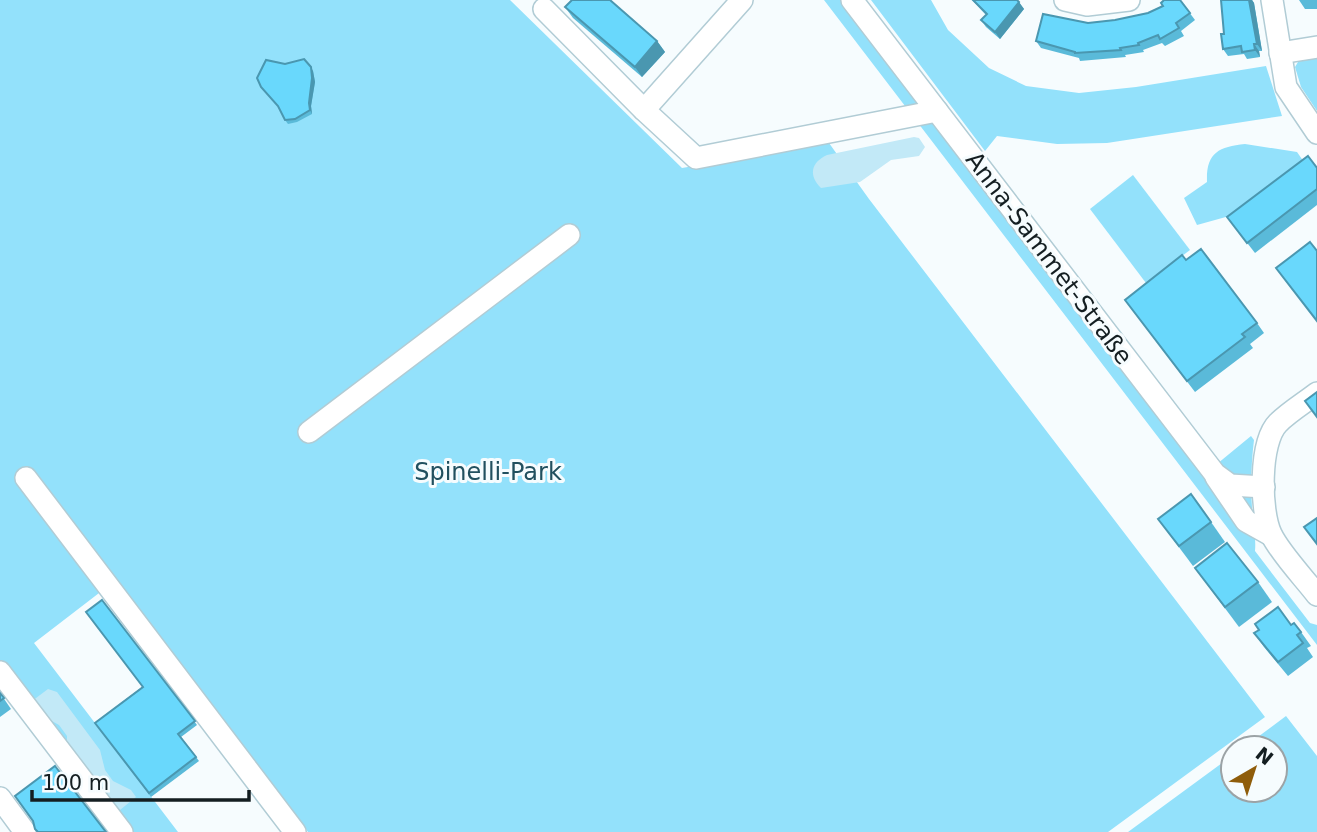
<svg xmlns="http://www.w3.org/2000/svg" width="1317" height="832" viewBox="0 0 1317 832" font-family="'DejaVu Sans',sans-serif">
	<style>
		.green { fill: #93e1fb }
		.water { fill: #c2e9f7 }
		.lines { fill: none; stroke-linecap: round; stroke-linejoin: round }
		.minor-casing { stroke: #b1ccd5; stroke-width: 24 }
		.minor { stroke: #fff; stroke-width: 21 }
		.wall { fill: #5abad9 }
		.shaded-wall { fill: #4a97b0 }
		.building { fill: #69d8fc; stroke: #4a97b0; stroke-width: 2 }
		.labels { text-anchor: middle; stroke-width: 6; stroke-linejoin: round; paint-order: stroke }
		.street-label { font-size: 24px; fill: #141e21; stroke: #f6fcfe }
		.park-label { font-size: 24px; fill: #21505f; stroke: #f6fcfe }
	</style>
	<rect width="100%" height="100%" fill="#f6fcfe"/>
	<g class="green">
		<path d="M0,0h510l172,168 147,-25 40,56 396,518 -157,115h-800l-192,-252 -82,63 144,189h-67l-111,-146z"/>
		<path d="M824,0h19l363,473 45,-37 3,4c-3,25 -4,53 -1,78 1,12 3,21 2,33l55,72 7,2v20z"/>
		<path d="M871,0h60l17,30 41,38 37,18 53,7 57,-6 130,-21 16,50 -175,27 -50,1 -60,-8 -12,15z"/>
		<path d="M1317,54v57l-16,-24 -6,-20 6,-10z"/>
		<path d="M1245,144l52,8 7,10 -71,53 -36,10 -13,-27 23,-16c-1,-29 11,-35 38,-38z"/>
		<path d="M1133,175l57,75 -44,33 -56,-74z"/>
		<path d="M1286,716l31,40v76h-189l105,-77v35h42v-42h-32z"/>
	</g>
	<g class="water">
		<path d="M914,137l5,1 6,9 -6,9 -28,4 -31,22 -39,6c-12,-12 -11,-25 6,-33z"/>
		<path d="M48,689l9,3 43,58 5,20 8,11 18,9 5,7 -16,13 -10,-13 -9,-4 -34,-44v-13l-8,-11 -18,-10 -9,-14z"/>
	</g>
	<g class="lines">
		<defs>
			<g id="minor">
				<path d="M852,0l363,474 15,11 34,2"/>
				<path d="M1065,0l22,5 42,-5"/>
				<path d="M1272,0l14,87 31,46"/>
				<path d="M544,9l100,101 52,48 241,-47"/>
				<path d="M1280,53l37,-6"/>
				<path d="M644,110l98,-110"/>
				<path d="M1317,393c-13,10 -28,19 -39,30 -19,19 -18,88 -7,111 9,19 33,44 46,61"/>
				<path d="M309,432l260,-197"/>
				<path d="M1216,477l30,44 25,14"/>
				<path d="M26,478l269,354"/>
				<path d="M0,672l122,160"/>
				<path d="M0,798l25,34"/>
			</g>
		</defs>
		<use href="#minor" class="minor-casing"/>
		<use href="#minor" class="minor"/>
	</g>
	<g class="wall">
		<path d="M972,0h45l7,9 -24,30 -14,-12 -5,-7 5,-5z"/>
		<path d="M1180,0l15,20 -14,11 3,5 -19,10 -3,-3 -19,7 1,2 -19,3 1,2 -46,4 -1,-3 -38,-10 -5,-7 52,-18 27,-3 33,-7z"/>
		<path d="M1221,0h31l2,3 8,48h-3l1,6 -13,2 -3,-5 -16,2 -5,-7 1,-15z"/>
		<path d="M1299,0h18v9h-12z"/>
		<path d="M565,7l92,34 8,11 -23,25 -69,-59z"/>
		<path d="M313,71l2,11 -4,24 1,8 -15,8 -9,2 -3,-4z"/>
		<path d="M1317,168v37l-62,48 -28,-36z"/>
		<path d="M1186,260l71,63 7,10 -14,11 3,4 -58,44 -70,-92z"/>
		<path d="M1158,519l53,3 14,20 -32,24z"/>
		<path d="M1195,568l63,14 14,20 -33,25z"/>
		<path d="M102,600l95,125 -16,12 18,24 -48,36 -56,-74 47,-36z"/>
		<path d="M1291,625l10,7 10,14 -4,2 6,9 -25,19 -24,-29 -10,-14z"/>
		<path d="M0,693l11,16 -11,8z"/>
	</g>
	<g class="shaded-wall">
		<path d="M1249,0h3l2,3 8,48 -5,-7z"/>
		<path d="M1019,2l5,7 -24,30 -5,-7z"/>
		<path d="M657,41l8,11 -23,25 -7,-10z"/>
		<path d="M1254,44l5,7 1,6 -5,-7z"/>
		<path d="M311,67l2,4 2,11 -4,24 1,8 -2,-4 -1,-7z"/>
	</g>
	<g class="building">
		<path d="M572,0h38l47,41 -22,26 -70,-60z"/>
		<path d="M973,0h44l2,2 -24,30 -14,-12 6,-6z"/>
		<path d="M1164,0h16l10,13 -14,10 3,5 -19,11 -2,-4 -20,8 1,2 -19,3 1,2 -46,3v-1l-39,-11 7,-27 45,9 27,-3 33,-7 15,-7 -2,-3z"/>
		<path d="M1221,0h28l8,44h-3l1,6 -13,2 -1,-6 -18,3 -2,-15h3z"/>
		<path d="M304,59l7,8 1,11 -3,25 1,7 -15,9 -10,1 -7,-14 -17,-19 -4,-9 9,-18 19,4z"/>
		<path d="M1308,156l9,12v21l-70,54 -20,-26z"/>
		<path d="M1310,242l7,9v70l-41,-53z"/>
		<path d="M1201,249l56,74 -15,11 3,3 -58,44 -62,-81 57,-45 4,5z"/>
		<path d="M1317,392v25l-12,-16z"/>
		<path d="M1191,494l20,28 -32,24 -21,-27z"/>
		<path d="M1317,518v26l-13,-17z"/>
		<path d="M1227,543l31,39 -33,25 -30,-39z"/>
		<path d="M102,600l93,121 -17,13 18,23 -47,36 -54,-70 48,-36 -57,-75z"/>
		<path d="M1278,607l13,18 3,-2 7,9 -4,3 6,8 -25,19 -24,-29 5,-3 -4,-6z"/>
		<path d="M0,693l4,5 -4,3z"/>
		<path d="M55,766l51,66h-68l-3,-3 -2,-8 -18,-25z"/>
	</g>
	<g class="labels">
		<g class="street-label">
			<text transform="translate(1049 258) rotate(53)" y="8">Anna-Sammet-Straße</text>
		</g>
		<g class="park-label">
			<text x="488" y="480">Spinelli-Park</text>
		</g>
	</g>
	<g transform="translate(1254 769) rotate(39)"><circle r="33" fill="#f6fcfe" stroke="#9ca3a6" stroke-width="2"/>
	<path d="M0-5L12 26L0 18L-12 26Z" fill="#8f5d0b"/>
	<text y="-10" font-size="19" font-weight="bold" text-anchor="middle" fill="#141e21">N</text>
	</g>
	<path d="M32 790v10h217v-10" fill="none" stroke="#141e21" stroke-width="3.5"/>
	<text x="42" y="790" font-size="21" fill="#141e21" stroke="#f6fcfe" stroke-width="5" paint-order="stroke">100 m</text>
</svg>
